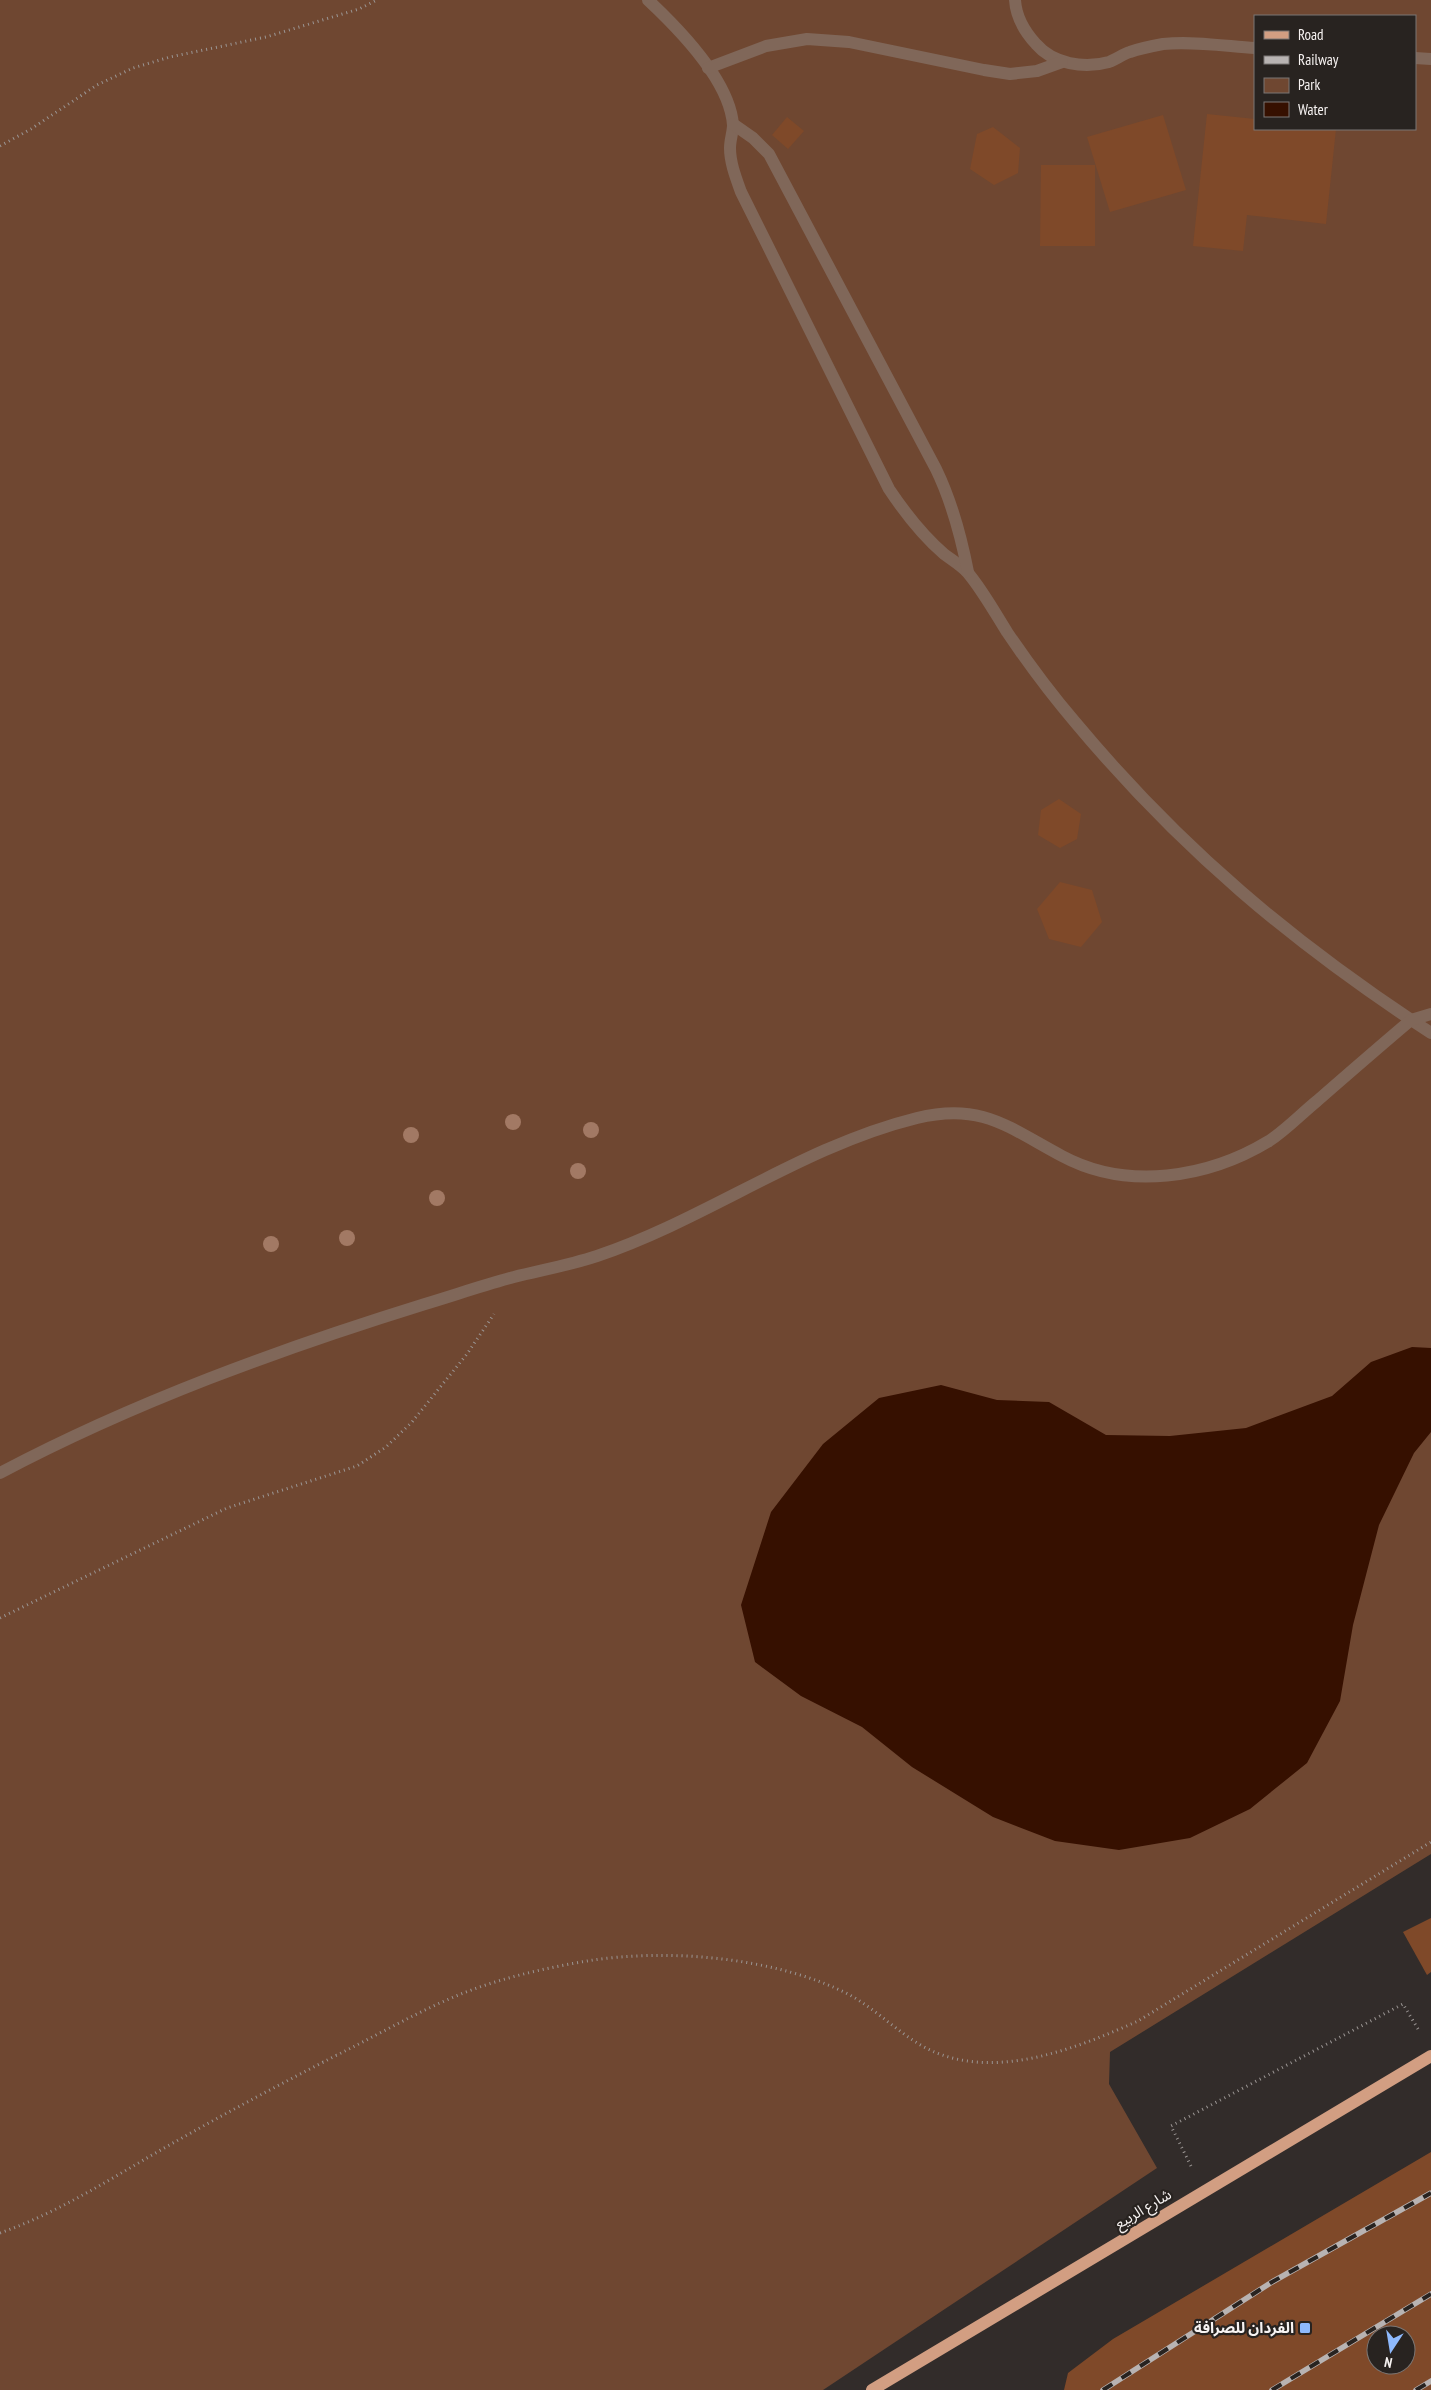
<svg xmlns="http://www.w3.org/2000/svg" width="1431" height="2390" viewBox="0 0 1431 2390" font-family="'PT Sans Narrow','Noto Sans Arabic',sans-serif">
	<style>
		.green { fill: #6f4731; fill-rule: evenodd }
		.water { fill: #361000 }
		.building { fill: #7f4929; fill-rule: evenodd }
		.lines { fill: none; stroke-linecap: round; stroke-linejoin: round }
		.path { stroke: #9b9694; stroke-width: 3; stroke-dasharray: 1 4; stroke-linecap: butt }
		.minor { stroke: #806759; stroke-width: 12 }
		.major { stroke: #d29e82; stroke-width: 12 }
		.rail-casing { stroke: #b8b3b2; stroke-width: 5.5 }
		.rail { stroke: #282320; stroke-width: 4; stroke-dasharray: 11; stroke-linecap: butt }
		.tree { fill: #a27964 }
		.poi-dot { fill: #8eb9fc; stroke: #282320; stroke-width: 2 }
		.labels { text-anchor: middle; stroke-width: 4.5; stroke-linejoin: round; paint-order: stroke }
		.street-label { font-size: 15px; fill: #f7f3f2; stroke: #282320 }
		.poi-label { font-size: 15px; font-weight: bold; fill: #f7f3f2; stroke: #282320; text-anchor: end }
	</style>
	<rect width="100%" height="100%" fill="#322c2a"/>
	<path class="green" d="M0,0h1431v1854l-321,198 -1,32 48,84 -334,222h-823zM1255,16h160v113h-160z"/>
	<path class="water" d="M1412,1347l19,1v84l-17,21 -35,72 -26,100 -13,76 -33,62 -57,46 -60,29 -71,12 -64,-9 -62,-24 -81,-50 -50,-40 -61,-31 -46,-34 -14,-57 30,-93 52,-68 56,-46 62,-13 56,15 52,2 57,33 64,1 76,-8 86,-32 39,-34z"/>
	<g class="building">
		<path d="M1207,114l48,5v10h81l-10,95 -79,-9 -4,36 -50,-5z"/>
		<path d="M1163,115l23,75 -76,22 -23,-75z"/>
		<path d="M787,117l17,14 -16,18 -16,-14z"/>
		<path d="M993,127l27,21 -2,25 -24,12 -24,-16 7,-35z"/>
		<path d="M1041,165h54v81h-55z"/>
		<path d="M1059,799l22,15 -4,25 -17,9 -22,-13 3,-25z"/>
		<path d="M1060,882l32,8 10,32 -21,25 -32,-8 -12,-30z"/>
		<path d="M1431,1918v54l-4,3 -24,-43z"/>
		<path d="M1431,2152v238h-367l4,-17 45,-34zM1376,2335h30v30h-30z"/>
	</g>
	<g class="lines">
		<g class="path">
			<path d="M0,146l31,-17 66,-44 36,-17 37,-11 96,-20 93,-28 18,-9"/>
			<path d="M0,1618l227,-110 130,-42 29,-19 26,-25 55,-68 27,-40"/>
			<path d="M1191,2166l-20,-40 232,-122 15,25"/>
			<path d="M0,2233c57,-20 107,-52 159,-82 61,-35 123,-68 186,-100 38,-19 76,-41 116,-57 40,-16 84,-26 126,-33 80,-13 188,-4 261,33 28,15 49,38 76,53 67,36 151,2 214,-26l293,-179"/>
		</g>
		<g class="minor">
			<path d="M648,0c30,28 82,81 85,125 0,7 -3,15 -3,23 0,15 6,30 11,44l148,297c16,24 33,46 55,65 8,6 18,12 24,19 15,18 27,40 39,59 21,31 44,62 68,90 106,127 218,221 356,311"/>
			<path d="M1015,0c1,17 9,31 21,44 17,20 48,25 73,18 8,-3 14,-8 21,-10 11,-4 22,-6 33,-8 30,-3 62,2 92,4"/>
			<path d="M1415,58l16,1"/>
			<path d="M708,68l58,-22 41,-7 42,3 135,28 26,4 27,-3 25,-9"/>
			<path d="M733,124l20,14 16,16 167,315c16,33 25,67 32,103"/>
			<path d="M0,1473c134,-71 280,-124 425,-169 30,-9 59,-19 89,-27 28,-7 56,-12 83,-21 110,-37 206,-110 320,-138 65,-16 92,10 145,38 65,35 146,22 207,-15 17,-11 32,-27 48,-40 31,-27 62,-54 94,-81l20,-6"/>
		</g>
		<path class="major" d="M872,2390l559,-334"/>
		<defs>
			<g id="rail">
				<path d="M1103,2390l169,-108 159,-89"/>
				<path d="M1272,2390l159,-96"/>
				<path d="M1416,2390l15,-9"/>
			</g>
		</defs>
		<use href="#rail" class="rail-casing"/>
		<use href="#rail" class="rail"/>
	</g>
	<g class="tree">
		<circle cx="513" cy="1122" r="8"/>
		<circle cx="591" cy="1130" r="8"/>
		<circle cx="411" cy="1135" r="8"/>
		<circle cx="578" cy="1171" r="8"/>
		<circle cx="437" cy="1198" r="8"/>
		<circle cx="347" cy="1238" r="8"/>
		<circle cx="271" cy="1244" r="8"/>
	</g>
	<rect class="poi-dot" x="1299" y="2322" width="12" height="12" rx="2.5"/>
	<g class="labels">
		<g class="street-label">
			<text transform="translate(1143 2209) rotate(-31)" y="5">شارع الربيع</text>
		</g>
		<g class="poi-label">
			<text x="1294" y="2333">الفردان للصرافة</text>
		</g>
	</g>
	<rect x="1254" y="15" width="162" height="115" fill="#282320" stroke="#7b7674"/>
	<rect x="1264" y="31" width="25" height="8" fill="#d29e82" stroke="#7b7674"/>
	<text x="1298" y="40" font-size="15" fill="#f7f3f2">Road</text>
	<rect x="1264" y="56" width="25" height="8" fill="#b8b3b2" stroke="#7b7674"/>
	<text x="1298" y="65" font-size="15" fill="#f7f3f2">Railway</text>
	<rect x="1264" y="78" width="25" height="15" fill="#6f4731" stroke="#7b7674"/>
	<text x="1298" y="90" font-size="15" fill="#f7f3f2">Park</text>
	<rect x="1264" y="102" width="25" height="15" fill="#361000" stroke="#7b7674"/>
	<text x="1298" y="115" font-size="15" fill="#f7f3f2">Water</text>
	<g transform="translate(1391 2350) rotate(192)"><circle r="24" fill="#282320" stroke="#7b7674"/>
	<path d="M0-4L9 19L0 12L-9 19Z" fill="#8eb9fc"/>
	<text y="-8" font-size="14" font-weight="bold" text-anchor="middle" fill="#f7f3f2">N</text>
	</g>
</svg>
